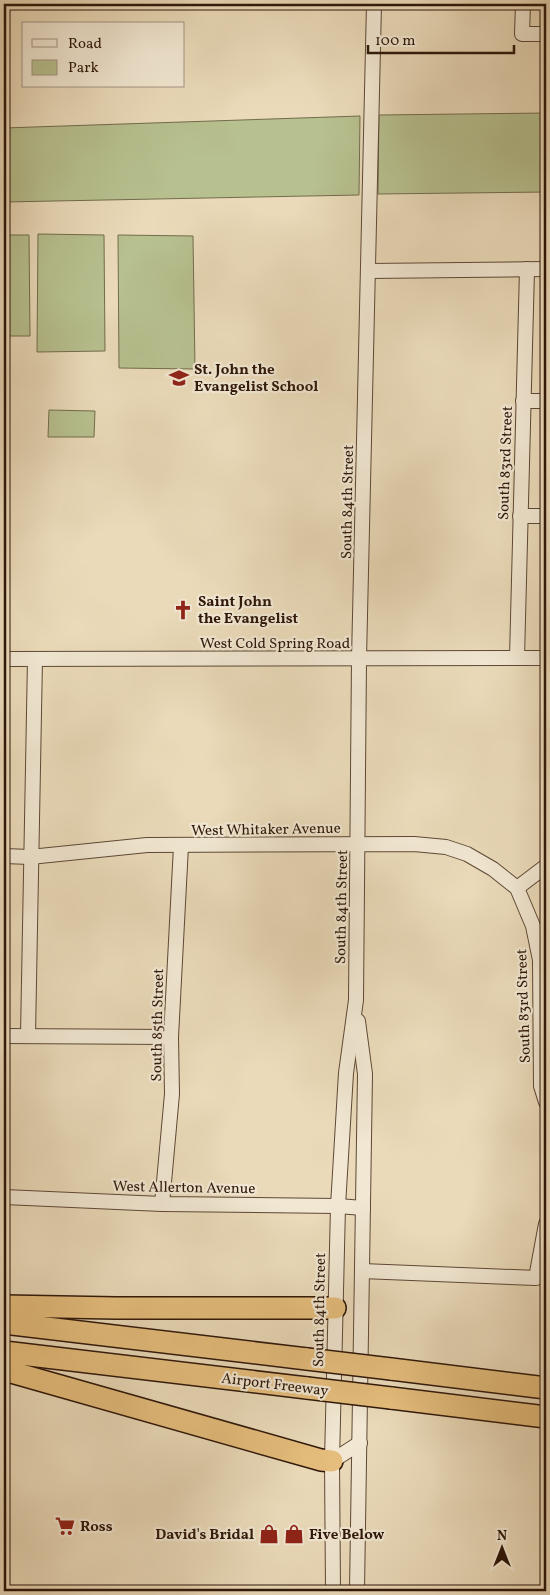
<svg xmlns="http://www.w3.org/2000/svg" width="550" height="1595" viewBox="0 0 550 1595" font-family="Vollkorn,serif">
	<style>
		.green { fill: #b7c08f; stroke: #726c4c }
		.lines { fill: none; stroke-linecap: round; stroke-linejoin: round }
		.minor-casing { stroke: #5d4836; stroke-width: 16 }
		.highway-casing { stroke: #2e170a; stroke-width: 24 }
		.minor { stroke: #f1e7d2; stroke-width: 14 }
		.highway { stroke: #e5bd7c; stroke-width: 21 }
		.highway-bridge-casing { stroke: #2e170a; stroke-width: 24; stroke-linecap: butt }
		.highway-bridge { stroke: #e5bd7c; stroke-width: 21 }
		.labels { text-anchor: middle; stroke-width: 4.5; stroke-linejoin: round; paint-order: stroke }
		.poi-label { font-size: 15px; font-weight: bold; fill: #2e170a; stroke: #f1e7d2; text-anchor: start }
		.street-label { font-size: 15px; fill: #2e170a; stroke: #f1e7d2 }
	</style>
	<rect width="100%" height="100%" fill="#eadab9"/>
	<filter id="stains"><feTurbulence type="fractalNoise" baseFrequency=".004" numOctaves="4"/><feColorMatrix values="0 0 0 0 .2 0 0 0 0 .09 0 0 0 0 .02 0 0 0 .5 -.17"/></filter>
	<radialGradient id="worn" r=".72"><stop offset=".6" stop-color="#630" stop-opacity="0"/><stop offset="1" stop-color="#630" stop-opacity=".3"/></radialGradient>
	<g class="green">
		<path d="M546,113v79l-168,2 1,-79z"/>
		<path d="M360,116l-1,79 -355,7v-74z"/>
		<path d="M38,234l66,1 1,116 -68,1z"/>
		<path d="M4,235h25l1,101h-26z"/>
		<path d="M118,235l75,1 2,133 -76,-1z"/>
		<path d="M49,410l46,1 -1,26h-46z"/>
	</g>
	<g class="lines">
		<defs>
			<g id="minor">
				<path d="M523,4l-1,30h24"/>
				<path d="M369,271l177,-2"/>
				<path d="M523,401h23"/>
				<path d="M520,516h26"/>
				<path d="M517,658l10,-389"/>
				<path d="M4,659l542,-1"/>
				<path d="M4,856l26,1 117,-12 267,-1 32,3 21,7 26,15 24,19 16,38 7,34 1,126 5,16"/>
				<path d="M517,888l29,-22"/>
				<path d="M4,1036l167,1"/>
				<path d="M28,1036l7,-377"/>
				<path d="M4,1197l158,7 176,2 25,2"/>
				<path d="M162,1204l10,-110 -1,-57 10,-191"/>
				<path d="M362,1271l174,7 10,-54"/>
				<path d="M332,1461l28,-18"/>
				<path d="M333,1591l-1,-130 6,-255 8,-133 10,-73 3,-341 15,-655"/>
				<path d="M357,1591l8,-517 -7,-53"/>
			</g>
			<g id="highway">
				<path d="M4,1306l112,2h219"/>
				<path d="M4,1323l303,36"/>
				<path d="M4,1352l303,36"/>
				<path d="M391,1369l155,19"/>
				<path d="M4,1370l317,90 11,1"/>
				<path d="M391,1398l155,19"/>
			</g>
		</defs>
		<use href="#minor" class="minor-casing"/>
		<use href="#highway" class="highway-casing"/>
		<use href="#minor" class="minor"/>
		<use href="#highway" class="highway"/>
		<defs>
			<g id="highway-bridge">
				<path d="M307,1359l84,10"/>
				<path d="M307,1388l84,10"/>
			</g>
		</defs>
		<use href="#highway-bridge" class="highway-bridge-casing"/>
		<use href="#highway-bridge" class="highway-bridge"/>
	</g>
	<defs>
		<symbol id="school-bare" viewBox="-9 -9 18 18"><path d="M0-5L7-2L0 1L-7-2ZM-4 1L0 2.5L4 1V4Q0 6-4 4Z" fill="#8f2418" stroke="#f1e7d2" stroke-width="2.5" paint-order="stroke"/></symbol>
		<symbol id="church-bare" viewBox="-9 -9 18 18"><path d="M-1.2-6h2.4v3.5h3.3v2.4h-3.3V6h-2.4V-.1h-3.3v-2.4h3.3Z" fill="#8f2418" stroke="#f1e7d2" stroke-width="2.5" paint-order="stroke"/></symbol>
		<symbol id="supermarket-bare" viewBox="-9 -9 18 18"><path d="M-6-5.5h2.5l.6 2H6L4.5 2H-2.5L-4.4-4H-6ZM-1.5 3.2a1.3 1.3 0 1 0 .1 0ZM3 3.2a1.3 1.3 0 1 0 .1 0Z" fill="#8f2418" stroke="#f1e7d2" stroke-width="2.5" paint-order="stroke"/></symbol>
		<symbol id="shop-bare" viewBox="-9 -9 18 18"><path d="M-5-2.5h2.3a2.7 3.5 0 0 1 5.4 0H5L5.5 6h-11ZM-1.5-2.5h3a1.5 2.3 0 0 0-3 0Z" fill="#8f2418" stroke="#f1e7d2" stroke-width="2.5" paint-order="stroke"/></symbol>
	</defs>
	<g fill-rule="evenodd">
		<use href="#school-bare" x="165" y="364" width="28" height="28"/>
		<use href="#church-bare" x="169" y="596" width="28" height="28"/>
		<use href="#supermarket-bare" x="51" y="1512" width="28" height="28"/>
		<use href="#shop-bare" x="255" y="1520" width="28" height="28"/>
		<use href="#shop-bare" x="280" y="1520" width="28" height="28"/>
	</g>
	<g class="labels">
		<g class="poi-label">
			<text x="194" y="374">St. John the<tspan x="194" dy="17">Evangelist School</tspan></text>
			<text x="198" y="606">Saint John<tspan x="198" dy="17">the Evangelist</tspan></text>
			<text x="80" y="1531">Ross</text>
			<text x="254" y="1539" text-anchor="end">David's Bridal</text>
			<text x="309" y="1539">Five Below</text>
		</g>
		<g class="street-label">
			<text transform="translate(505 463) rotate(-88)" y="5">South 83rd Street</text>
			<text transform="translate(347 502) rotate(-89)" y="5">South 84th Street</text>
			<text x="275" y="648">West Cold Spring Road</text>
			<text transform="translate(266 829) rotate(-1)" y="5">West Whitaker Avenue</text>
			<text transform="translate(341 907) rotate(-89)" y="5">South 84th Street</text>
			<text transform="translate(523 1006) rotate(-92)" y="5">South 83rd Street</text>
			<text transform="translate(157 1025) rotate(-89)" y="5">South 85th Street</text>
			<text transform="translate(184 1187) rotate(1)" y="5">West Allerton Avenue</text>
			<text transform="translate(319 1310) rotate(-89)" y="5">South 84th Street</text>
			<text transform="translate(275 1384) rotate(7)" y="5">Airport Freeway</text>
		</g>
	</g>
	<rect width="550" height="1595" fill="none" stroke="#eadab9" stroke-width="20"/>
	<rect x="5" y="5" width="540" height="1585" fill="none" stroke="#2e170a" stroke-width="2.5"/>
	<rect x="10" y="10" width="530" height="1575" fill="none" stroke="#2e170a"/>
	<rect x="22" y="22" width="162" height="65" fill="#f1e7d2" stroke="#a39482"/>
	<rect x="32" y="39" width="25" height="8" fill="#f1e7d2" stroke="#a39482"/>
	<text x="68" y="48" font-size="15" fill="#2e170a">Road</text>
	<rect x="32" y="60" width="25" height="15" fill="#b7c08f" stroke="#a39482"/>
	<text x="68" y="72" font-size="15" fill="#2e170a">Park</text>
	<g transform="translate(502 1548)" stroke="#f1e7d2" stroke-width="4" paint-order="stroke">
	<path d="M0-4L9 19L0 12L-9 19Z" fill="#2e170a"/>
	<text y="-8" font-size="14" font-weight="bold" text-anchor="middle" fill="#2e170a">N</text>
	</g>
	<path d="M368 45v8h146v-8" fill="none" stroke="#2e170a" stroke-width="2.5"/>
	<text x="375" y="45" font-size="15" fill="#2e170a" stroke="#f1e7d2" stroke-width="4" paint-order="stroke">100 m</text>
	<rect width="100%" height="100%" filter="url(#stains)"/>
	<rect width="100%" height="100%" fill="url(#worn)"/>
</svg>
